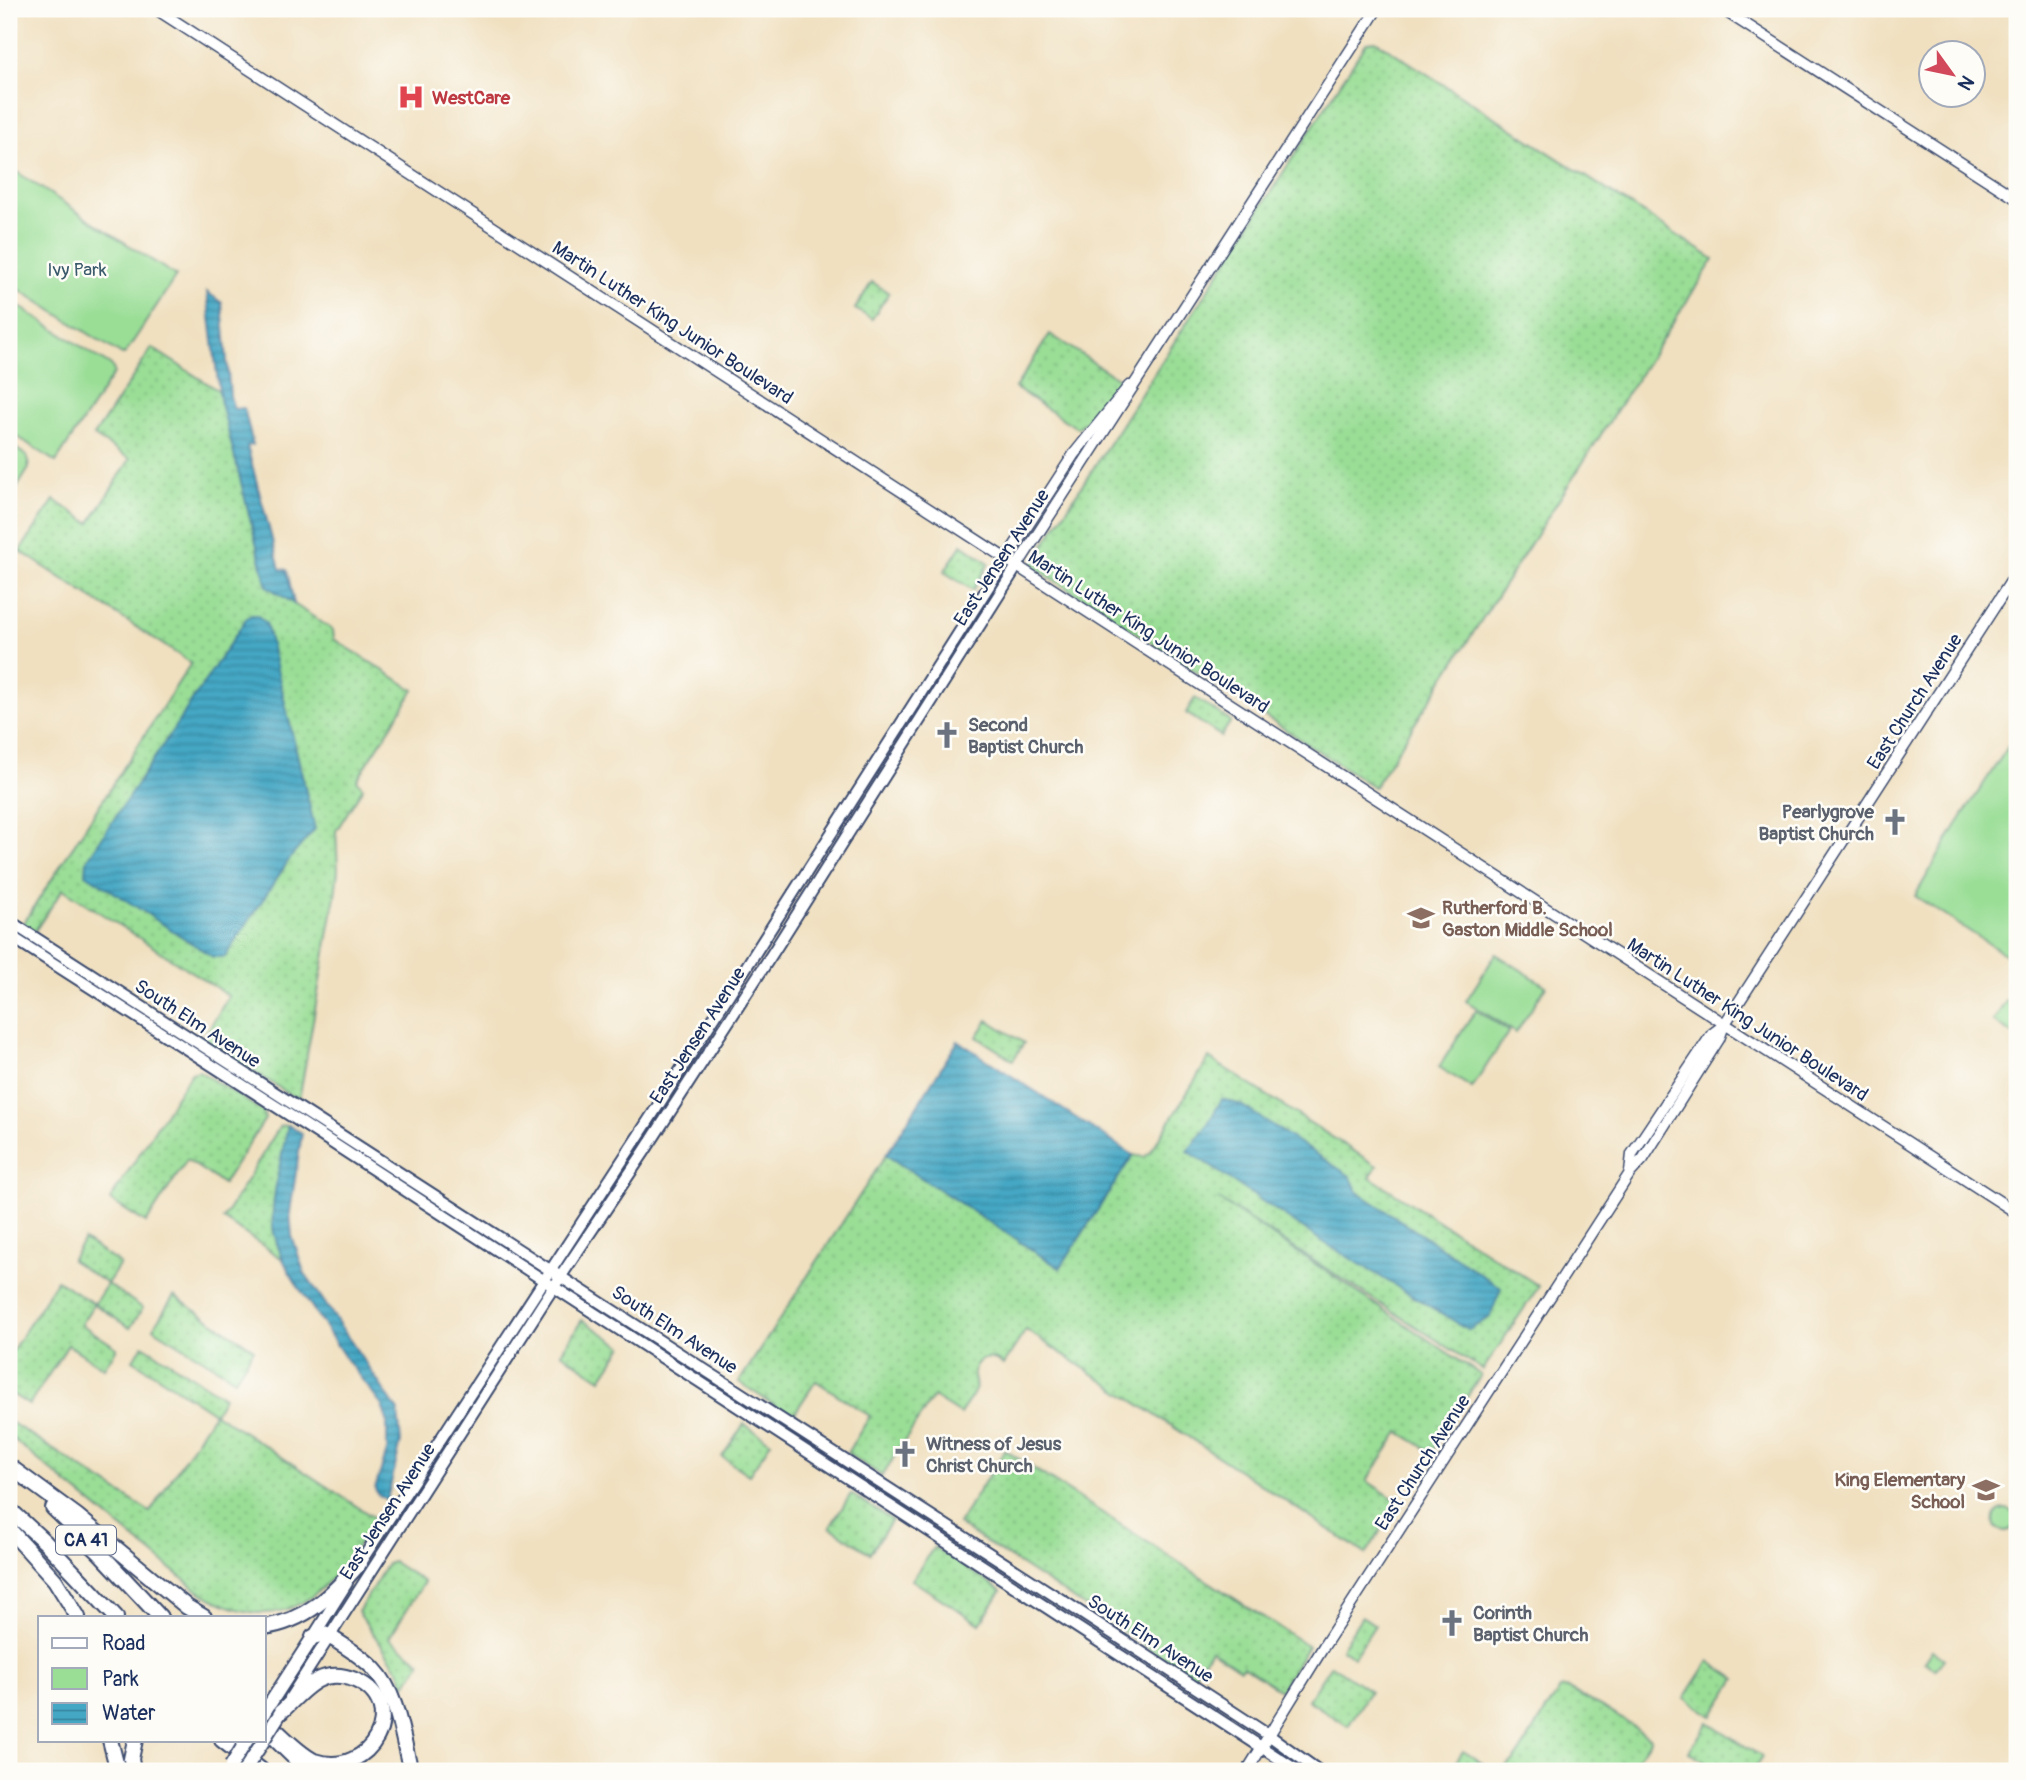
<svg xmlns="http://www.w3.org/2000/svg" width="2026" height="1780" viewBox="0 0 2026 1780" font-family="Pangolin,sans-serif">
	<style>
		.grass { fill: url(#grass-dots); stroke: #5a867a; stroke-width: 2 }
		.green { fill: #9ade96; stroke: #5a867a; stroke-width: 2 }
		.water { fill: url(#water-rules); stroke: #306b91; stroke-width: 2 }
		.lines { fill: none; stroke-linecap: round; stroke-linejoin: round }
		.tertiary-casing { stroke: #3b4a6d; stroke-width: 13 }
		.secondary-casing { stroke: #3b4a6d; stroke-width: 14 }
		.primary-casing { stroke: #3b4a6d; stroke-width: 16 }
		.motorway-casing { stroke: #3b4a6d; stroke-width: 18 }
		.tertiary { stroke: #fff; stroke-width: 10 }
		.secondary { stroke: #fff; stroke-width: 10 }
		.primary { stroke: #fff; stroke-width: 12 }
		.motorway { stroke: #fff; stroke-width: 14 }
		.primary-bridge-casing { stroke: #3b4a6d; stroke-width: 16; stroke-linecap: butt }
		.primary-bridge { stroke: #fff; stroke-width: 12 }
		.labels { text-anchor: middle; stroke-width: 5; stroke-linejoin: round; paint-order: stroke }
		.shield { fill: #fdfcf7; stroke: #5f6c8c; stroke-width: 2 }
		.shield-label { font-size: 18px; font-weight: bold; fill: #1b2f5e }
		.health-label { font-size: 19px; font-weight: bold; fill: #be3a42; stroke: #fdfcf7; text-anchor: start }
		.park-label { font-size: 19px; fill: #3b5b6c; stroke: #fdfcf7 }
		.street-label { font-size: 19px; fill: #1b2f5e; stroke: #fdfcf7 }
		.worship-label { font-size: 19px; font-weight: bold; fill: #5b616d; stroke: #fdfcf7; text-anchor: start }
		.education-label { font-size: 19px; font-weight: bold; fill: #785e54; stroke: #fdfcf7; text-anchor: start }
	</style>
	<defs>
		<pattern id="grass-dots" width="8" height="8" patternUnits="userSpaceOnUse" patternTransform="scale(1.75)"><rect width="8" height="8" fill="#9ade96"/><path d="M2 2h.1M6 6h.1" fill="none" stroke="#84bf84" stroke-width="1.8" stroke-linecap="round"/></pattern>
		<pattern id="water-rules" width="6" height="5" patternUnits="userSpaceOnUse" patternTransform="scale(1.75)"><rect width="6" height="5" fill="#44a7c4"/><path d="M0 2.5h6" fill="none" stroke="#3888a2"/></pattern>
	</defs>
	<rect width="100%" height="100%" fill="#fdfcf7"/>
	<filter id="ink" filterUnits="userSpaceOnUse"><feTurbulence type="fractalNoise" baseFrequency=".0143" numOctaves="2"/><feDisplacementMap in="SourceGraphic" scale="14" xChannelSelector="R" yChannelSelector="G"/><feConvolveMatrix kernelMatrix="1 2 1 2 8 2 1 2 1" color-interpolation-filters="sRGB"/></filter>
	<filter id="wash" filterUnits="userSpaceOnUse"><feTurbulence type="fractalNoise" baseFrequency=".00686" numOctaves="4" result="noise"/><feDisplacementMap in="SourceGraphic" scale="28" xChannelSelector="R" yChannelSelector="G"/><feGaussianBlur stdDeviation="1.57" result="paint"/><feColorMatrix in="noise" values="0 0 0 0 0 0 0 0 0 0 0 0 0 0 0 0 0 1.4 0 .05"/><feComposite in="paint" operator="in"/></filter>
	<g filter="url(#wash)">
		<rect width="100%" height="100%" fill="#f0e0c0"/>
		<g class="grass">
			<path d="M1376,41l338,218 -340,528 -343,-222 336,-523z"/>
			<path d="M872,282l17,11 -17,26 -17,-10z"/>
			<path d="M1050,334l70,46 -23,34 -20,14 -62,-40z"/>
			<path d="M152,348l67,43 48,195 66,44 1,9 80,51 -57,90 6,8 -27,43 2,39 -3,26 -36,204 -97,-60 27,-44 -166,-107 -28,42 -12,-7 168,-261 -171,-112 34,-51 36,23 40,-64 -36,-23z"/>
			<path d="M962,544l27,19 -16,27 -29,-18z"/>
			<path d="M1195,698l36,23 -10,15 -35,-23z"/>
			<path d="M988,1020l36,23 -11,17 -36,-23z"/>
			<path d="M1209,1058l168,108 -7,11 169,109 -56,84 -265,-171 263,176 -49,77 -33,-20 -32,49 32,21 -33,52 -340,-224 -23,35c-10,-10 -28,-9 -29,8 -1,6 3,11 1,17 -3,8 -11,17 -15,24l-27,-17 -51,79 -35,-23 23,-37 -54,-35 -24,36 -53,-35 147,-227 174,113 73,-113 11,2 6,-4z"/>
			<path d="M199,1071l65,41 1,7 -42,65 -36,-24 -41,63 -36,-23 81,-127z"/>
			<path d="M288,1125l-15,97 1,11 10,27 -61,-41 57,-93z"/>
			<path d="M84,1240l36,24 -13,20 36,24 -13,20 -36,-24 -13,20 36,24 -13,20 -36,-23 -39,60 -20,-13v-36l48,-76 37,24 13,-20 -36,-24z"/>
			<path d="M174,1296l80,53 -19,30 -82,-51z"/>
			<path d="M582,1320l41,26 -22,33 -40,-26z"/>
			<path d="M143,1345l81,52 -9,16 161,106c-47,72 -90,127 -179,71l-188,-154v-15l141,91 64,-99 -81,-53z"/>
			<path d="M744,1424l27,18 -22,33 -27,-18z"/>
			<path d="M1005,1450l303,196 -28,44 -37,-24 -3,3 -29,-19 -18,27 -235,-153z"/>
			<path d="M851,1494l41,26 -22,33 -40,-26z"/>
			<path d="M934,1547l67,44 -21,33 -68,-44z"/>
			<path d="M393,1562l31,20 -35,56 32,24 -16,24 -5,-14 -42,-60 29,-48z"/>
			<path d="M1362,1616l13,9 -21,32 -13,-8z"/>
			<path d="M1709,1661l27,18 -24,37 -27,-18z"/>
			<path d="M1331,1665l39,26 -22,35 -40,-26z"/>
			<path d="M1566,1688l42,22 43,28 -22,33h-129l14,-10 46,-72z"/>
			<path d="M1708,1722l54,35 -9,14h-34l-30,-19z"/>
			<path d="M1463,1751l27,17 -2,3h-38z"/>
		</g>
		<g class="green">
			<path d="M9,167l167,109 -51,78 -3,1 -113,-72z"/>
			<path d="M9,300l104,67 1,6 -58,89 -47,-31z"/>
			<path d="M9,444l18,12 2,12 -20,33z"/>
			<path d="M2017,733v229l-102,-66 41,-70z"/>
			<path d="M1496,954l50,32 -30,47 -50,-32z"/>
			<path d="M2017,996v41l-24,-16 14,-21z"/>
			<path d="M1476,1010l33,21 -37,57 -33,-21z"/>
			<circle cx="2005" cy="1520" r="11"/>
			<path d="M1932,1650l12,9 -8,10 -12,-7z"/>
		</g>
		<g class="water">
			<path d="M207,292l15,11 8,93 4,13 10,-1 9,37 -6,1 33,123 7,1 7,34 -27,-18 -47,-187z"/>
			<path d="M251,615h6l9,8 49,206 -24,28 -66,100h-12l-127,-83 1,-14 159,-241z"/>
			<path d="M958,1041l175,114 -73,113 -174,-113z"/>
			<path d="M1222,1099l19,6 109,71 8,16 143,96 -11,29 -21,13 -146,-88 -135,-91 18,-24z"/>
			<path d="M288,1125l14,8 -12,79 2,24 12,36 94,139 3,31 -14,58 -10,-6 -2,-5 12,-38v-31l-5,-14 -38,-50 -48,-73c-9,-14 -18,-33 -22,-50 -6,-24 9,-82 14,-108z"/>
		</g>
	</g>
	<g filter="url(#ink)">
		<g class="lines">
			<defs>
				<g id="tertiary">
					<path d="M156,9l1861,1204"/>
					<path d="M1722,9l295,190"/>
					<path d="M1006,559l68,-105 55,-68"/>
					<path d="M1017,566l360,-557"/>
					<path d="M1630,1172l2,-18 80,-120 12,-9"/>
					<path d="M1247,1771l77,-125 306,-473 13,-14 76,-120 5,-14 293,-453"/>
				</g>
				<g id="secondary">
					<path d="M9,921l1054,680 207,135 49,35"/>
					<path d="M9,935l282,181 1007,655"/>
					<path d="M356,1569l296,-454 354,-556"/>
					<path d="M313,1637l34,-54"/>
					<path d="M290,1698l257,-401 97,-145 130,-201 243,-385"/>
				</g>
				<path id="primary" d="M264,1713l49,-76"/>
				<g id="motorway">
					<path d="M9,1466l68,50 110,91 17,10"/>
					<path d="M53,1508l47,45 60,64"/>
					<path d="M9,1509l36,33 71,75"/>
					<path d="M9,1529l46,51 23,37"/>
					<path d="M264,1627c42,-6 68,-32 95,-63"/>
					<path d="M313,1637l11,-3 5,2c15,10 32,19 45,33 24,25 28,69 37,102"/>
					<path d="M264,1719c16,14 32,33 50,42 57,19 97,-57 41,-81 -12,-5 -25,-6 -37,0 -14,7 -26,22 -37,32"/>
					<path d="M110,1740l8,31"/>
					<path d="M222,1740l39,30"/>
					<path d="M276,1740l32,31"/>
					<path d="M133,1771l-2,-12 4,-19"/>
				</g>
			</defs>
			<use href="#tertiary" class="tertiary-casing"/>
			<use href="#secondary" class="secondary-casing"/>
			<use href="#primary" class="primary-casing"/>
			<use href="#motorway" class="motorway-casing"/>
			<use href="#tertiary" class="tertiary"/>
			<use href="#secondary" class="secondary"/>
			<use href="#primary" class="primary"/>
			<use href="#motorway" class="motorway"/>
			<defs>
				<g id="primary-bridge">
					<path d="M264,1739l17,-27"/>
					<path d="M231,1766l16,-26"/>
					<path d="M244,1771l20,-31"/>
				</g>
			</defs>
			<use href="#primary-bridge" class="primary-bridge-casing"/>
			<use href="#primary-bridge" class="primary-bridge"/>
		</g>
	</g>
	<defs>
		<symbol id="hospital-bare" viewBox="-9 -9 18 18"><path d="M-5-5h3v3.5h4V-5h3V5h-3V1.5h-4V5h-3Z" fill="#e0444e" stroke="#fdfcf7" stroke-width="2.5" paint-order="stroke"/></symbol>
		<symbol id="church-bare" viewBox="-9 -9 18 18"><path d="M-1.2-6h2.4v3.5h3.3v2.4h-3.3V6h-2.4V-.1h-3.3v-2.4h3.3Z" fill="#6b7280" stroke="#fdfcf7" stroke-width="2.5" paint-order="stroke"/></symbol>
		<symbol id="school-bare" viewBox="-9 -9 18 18"><path d="M0-5L7-2L0 1L-7-2ZM-4 1L0 2.5L4 1V4Q0 6-4 4Z" fill="#8d6e63" stroke="#fdfcf7" stroke-width="2.5" paint-order="stroke"/></symbol>
	</defs>
	<g fill-rule="evenodd">
		<use href="#hospital-bare" x="392" y="78" width="38" height="38"/>
		<use href="#church-bare" x="928" y="716" width="38" height="38"/>
		<use href="#church-bare" x="1876" y="803" width="38" height="38"/>
		<use href="#school-bare" x="1402" y="899" width="38" height="38"/>
		<use href="#church-bare" x="886" y="1435" width="38" height="38"/>
		<use href="#school-bare" x="1967" y="1471" width="38" height="38"/>
		<use href="#church-bare" x="1433" y="1604" width="38" height="38"/>
	</g>
	<g class="labels">
		<rect class="shield" x="56" y="1525.5" width="60" height="29" rx="5"/>
		<g class="shield-label">
			<text x="86" y="1546">CA 41</text>
		</g>
		<g class="health-label">
			<text x="432" y="104">WestCare</text>
		</g>
		<g class="park-label">
			<text x="77" y="276">Ivy Park</text>
		</g>
		<g class="street-label">
			<text transform="translate(673 322) rotate(33)" y="7">Martin Luther King Junior Boulevard</text>
			<text transform="translate(1001 557) rotate(-57)" y="7">East Jensen Avenue</text>
			<text transform="translate(1149 631) rotate(33)" y="7">Martin Luther King Junior Boulevard</text>
			<text transform="translate(1914 701) rotate(-57)" y="7">East Church Avenue</text>
			<text transform="translate(1748 1019) rotate(33)" y="7">Martin Luther King Junior Boulevard</text>
			<text transform="translate(198 1023) rotate(33)" y="7">South Elm Avenue</text>
			<text transform="translate(697 1035) rotate(-57)" y="7">East Jensen Avenue</text>
			<text transform="translate(675 1329) rotate(33)" y="7">South Elm Avenue</text>
			<text transform="translate(1422 1462) rotate(-57)" y="7">East Church Avenue</text>
			<text transform="translate(387 1511) rotate(-57)" y="7">East Jensen Avenue</text>
			<text transform="translate(1151 1638) rotate(33)" y="7">South Elm Avenue</text>
		</g>
		<g class="worship-label">
			<text x="968" y="731">Second<tspan x="968" dy="22">Baptist Church</tspan></text>
			<text x="1874" y="818" text-anchor="end">Pearlygrove<tspan x="1874" dy="22">Baptist Church</tspan></text>
			<text x="926" y="1450">Witness of Jesus<tspan x="926" dy="22">Christ Church</tspan></text>
			<text x="1473" y="1619">Corinth<tspan x="1473" dy="22">Baptist Church</tspan></text>
		</g>
		<g class="education-label">
			<text x="1442" y="914">Rutherford B.<tspan x="1442" dy="22">Gaston Middle School</tspan></text>
			<text x="1965" y="1486" text-anchor="end">King Elementary<tspan x="1965" dy="22">School</tspan></text>
		</g>
	</g>
	<rect width="2026" height="1780" fill="none" stroke="#fdfcf7" stroke-width="35"/>
	<rect x="38" y="1616" width="228" height="126" fill="#fdfcf7" stroke="#a3aaba" stroke-width="2"/>
	<rect x="52" y="1638" width="35" height="10" fill="#ffffff" stroke="#a3aaba" stroke-width="2"/>
	<text x="102" y="1650" font-size="21" fill="#1b2f5e">Road</text>
	<rect x="52" y="1668" width="35" height="21" fill="#9ade96" stroke="#a3aaba" stroke-width="2"/>
	<text x="102" y="1686" font-size="21" fill="#1b2f5e">Park</text>
	<rect x="52" y="1703" width="35" height="21" fill="url(#water-rules)" stroke="#a3aaba" stroke-width="2"/>
	<text x="102" y="1720" font-size="21" fill="#1b2f5e">Water</text>
	<g transform="translate(1952 74) rotate(123)"><circle r="33" fill="#fdfcf7" stroke="#a3aaba" stroke-width="2"/>
	<path d="M0-5L12 26L0 18L-12 26Z" fill="#d1495b"/>
	<text y="-10" font-size="19" font-weight="bold" text-anchor="middle" fill="#1b2f5e">N</text>
	</g>
</svg>
